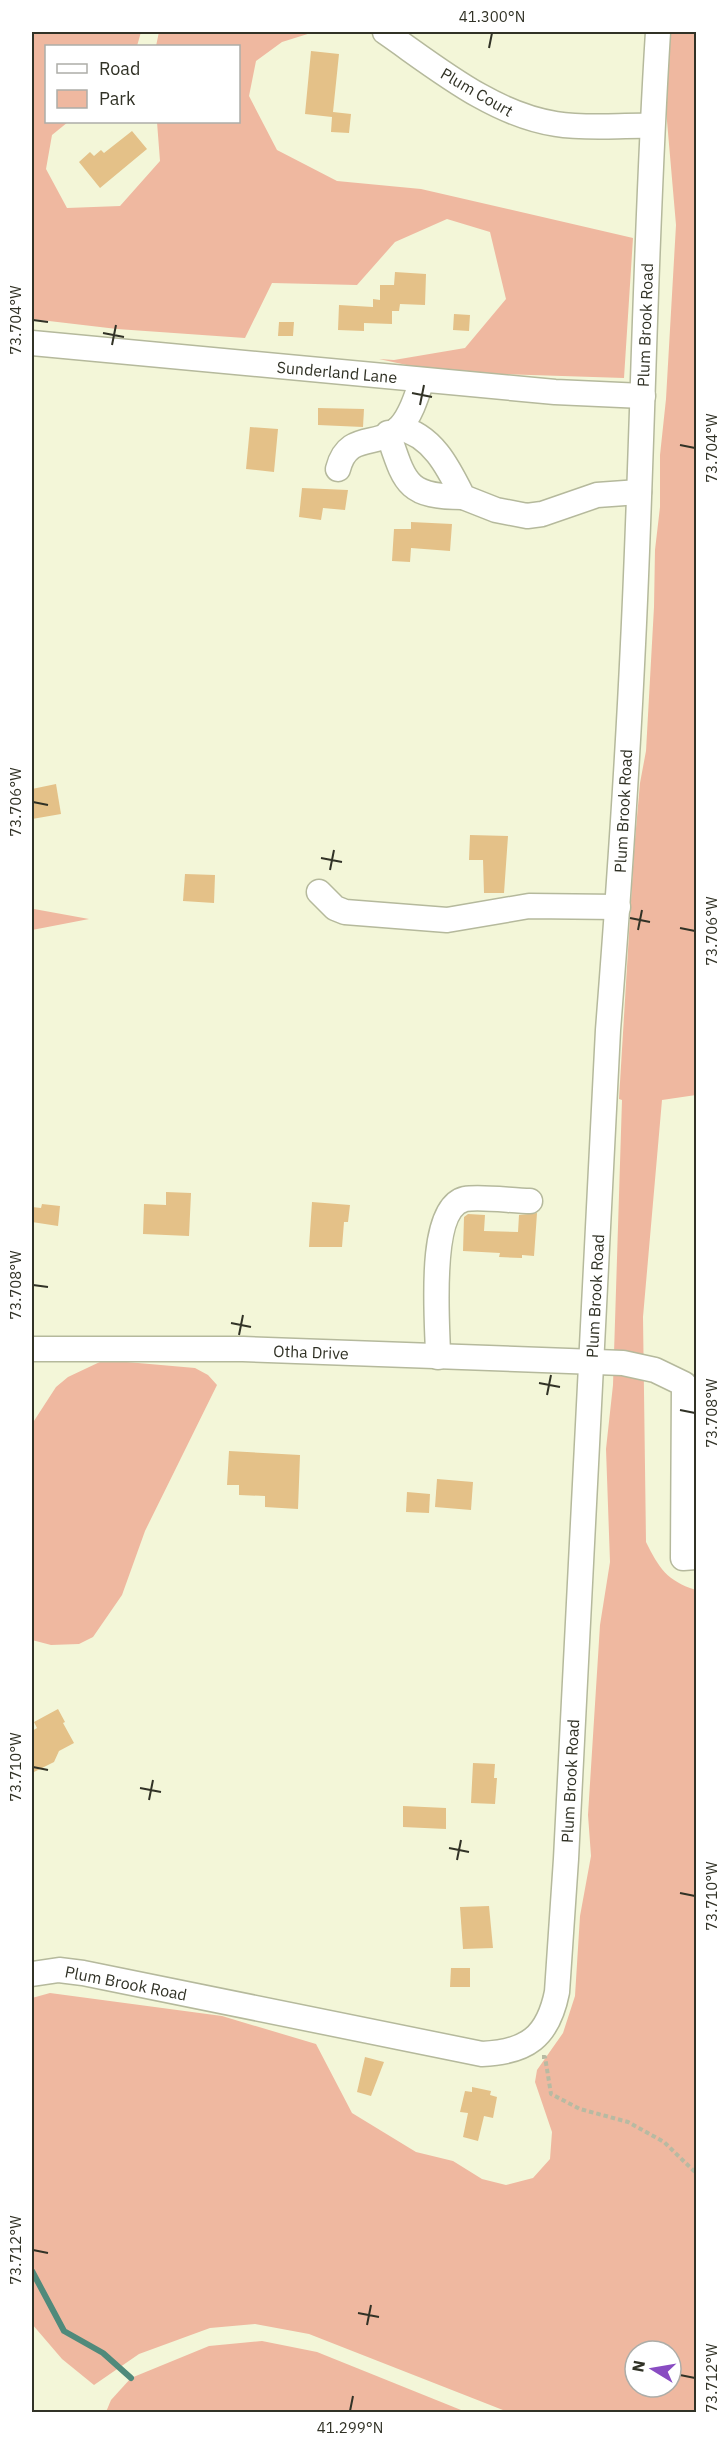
<svg xmlns="http://www.w3.org/2000/svg" width="728" height="2444" viewBox="0 0 728 2444" font-family="'IBM Plex Sans',sans-serif">
	<style>
		.green { fill: #efb8a0; fill-rule: evenodd }
		.lines { fill: none; stroke-linecap: round; stroke-linejoin: round }
		.stream { stroke: #508a7b; stroke-width: 6 }
		.building { fill: #e4c188 }
		.minor-casing { stroke: #b5b99c; stroke-width: 27 }
		.path { stroke: #b8baa2; stroke-width: 4; stroke-dasharray: 4.5 3; stroke-linecap: butt }
		.minor { stroke: #fff; stroke-width: 24 }
		.ticks { fill: none; stroke: #313226; stroke-width: 2 }
		.labels { text-anchor: middle; stroke-width: 6; stroke-linejoin: round; paint-order: stroke }
		.street-label { font-size: 16px; fill: #313226; stroke: #fff }
		.neatline { fill: none; stroke: #313226; stroke-width: 2 }
		.ticks-label { font-size: 15px; text-anchor: middle; fill: #313226 }
	</style>
	<rect width="100%" height="100%" fill="#f3f6d8"/>
	<g class="green">
		<path d="M32,32h109l-4,14h-91v76h22l-16,13 -6,34 21,39 53,-2 40,-45 -3,-39h81v-76h-82l3,-14h155l-32,10 -26,19 -7,35 28,54 60,31 84,8 212,49 -9,140 -185,-6 -60,-13 15,1 71,-12 41,-49 -16,-67 -43,-13 -52,23 -38,43 -85,-2 -27,55 -128,-9 -85,-10z"/>
		<path d="M667,32h29v1063l-34,5 -19,217 3,225c13,26 21,39 50,48v822h-188l-199,-78 -54,-10 -45,4 -71,26 -45,31 -32,-26 -30,-35v-326l18,-5 172,23 94,28 36,69 64,39 37,9 29,18 24,6 27,-7 17,-19 2,-27 -17,-50 2,-12 26,-37 12,-37 5,-80 11,-60 -3,-41 12,-190 10,-63 -4,-113 7,-64 9,-285 -3,-1 15,-248 6,-68 6,-32 8,-144 1,-57 5,-43v-52l6,-56 10,-174 -11,-127zM635,2351h36v36h-36z"/>
		<path d="M32,908l2,1 55,10 -57,11z"/>
		<path d="M104,1360l91,8 13,7 9,10 -72,146 -23,64 -29,42 -14,7 -28,1 -19,-5v-216l24,-37 12,-10z"/>
		<path d="M262,2341l55,11 149,60h-360l5,-12 20,-22 78,-32z"/>
	</g>
	<g class="lines">
		<path class="stream" d="M32,2271l32,60 39,22 28,25"/>
	</g>
	<g class="building">
		<path d="M311,51l28,3 -6,58 18,2 -2,19 -18,-1 1,-15 -27,-3z"/>
		<path d="M132,131l15,18 -47,39 -21,-26 11,-10 4,4 7,-6 3,3z"/>
		<path d="M395,272l31,2 -1,31 -25,-1 -1,7h-7v13l-28,-1v8l-26,-1 1,-25 34,2v-8l7,1v-15h14z"/>
		<path d="M454,314l16,1 -1,16 -16,-1z"/>
		<path d="M279,322h15l-1,14h-15z"/>
		<path d="M318,408l46,1 -1,18 -45,-2z"/>
		<path d="M250,427l28,2 -4,43 -28,-3z"/>
		<path d="M302,488l46,2 -3,20 -22,-2 -2,12 -22,-3z"/>
		<path d="M411,522l41,2 -2,27 -39,-3 -1,14 -18,-1 2,-32h17z"/>
		<path d="M56,784l5,30 -29,5v-30z"/>
		<path d="M470,835l38,1 -4,57h-20l-1,-33h-14z"/>
		<path d="M185,874l30,1 -1,28 -31,-2z"/>
		<path d="M166,1192l25,1 -2,43 -46,-2 1,-30 22,1z"/>
		<path d="M312,1202l38,3 -2,17h-4l-2,25h-33z"/>
		<path d="M42,1204l18,2 -2,20 -26,-4v-15l9,1z"/>
		<path d="M537,1213l-3,43 -12,-1v3l-23,-1 1,-4 -37,-2 1,-34 4,-3 17,1 -1,16 34,1 1,-17z"/>
		<path d="M229,1451l71,4 -2,54 -33,-2v-11l-26,-1v-10h-12z"/>
		<path d="M437,1479l36,3 -2,28 -36,-3z"/>
		<path d="M407,1492l23,2 -1,19 -23,-1z"/>
		<path d="M58,1709l7,13 -2,1 11,20 -15,8 -5,11 -22,11v-42l5,-3 -3,-6z"/>
		<path d="M473,1763l22,1 -1,14h3l-2,26 -24,-1z"/>
		<path d="M403,1806l43,2v21l-43,-2z"/>
		<path d="M489,1906l4,42 -30,1 -3,-42z"/>
		<path d="M451,1968h19v19h-20z"/>
		<path d="M365,2057l19,5 -13,34 -14,-4z"/>
		<path d="M472,2087l19,4 -1,4 7,2 -4,21 -9,-2 -6,25 -15,-4 5,-24 -8,-1 5,-21 7,1z"/>
	</g>
	<g class="lines">
		<defs>
			<g id="minor">
				<path d="M385,32c52,36 107,82 171,92 30,5 66,1 96,2"/>
				<path d="M32,343l523,49 88,4"/>
				<path d="M399,428c34,7 50,41 64,69l33,13 31,6 15,-2 55,-19 42,-3"/>
				<path d="M388,433c17,50 18,64 75,64"/>
				<path d="M338,469c10,-39 41,-20 62,-42 11,-12 17,-32 22,-47"/>
				<path d="M319,892l16,16 10,4 102,8 82,-14 89,1"/>
				<path d="M32,1349h211l380,14 32,7 29,14 -1,174 13,-1"/>
				<path d="M438,1357c0,-32 -12,-149 27,-158 15,-3 49,2 65,2"/>
				<path d="M32,1974l27,-4 24,3 399,81c45,-2 66,-17 75,-62l9,-133 42,-829c10,-128 19,-257 25,-386 10,-204 12,-408 25,-612"/>
			</g>
		</defs>
		<use href="#minor" class="minor-casing"/>
		<path class="path" d="M542,2057h3l6,37 29,15 48,13 36,20 32,31"/>
		<use href="#minor" class="minor"/>
	</g>
	<path class="ticks" d="M489,48l3,-15M33,320l15,2M103,333l21,4M112,345l4,-20M412,393l20,4M420,405l4,-20M680,445l15,3M33,802l15,3M321,858l21,4M330,870l4,-20M630,918l20,4M680,928l15,3M638,930l4,-20M33,1285l15,2M231,1323l20,4M239,1335l4,-20M539,1383l21,4M547,1395l4,-20M680,1410l15,3M33,1767l15,3M140,1788l21,4M149,1800l4,-20M449,1848l20,4M457,1860l4,-20M680,1893l15,3M33,2250l15,3M358,2313l21,4M367,2325l4,-20M680,2375l15,3M350,2411l3,-15"/>
	<g class="labels">
		<g class="street-label">
			<text transform="translate(477 92) rotate(30)" y="6">Plum Court</text>
			<text transform="translate(645 325) rotate(-88)" y="6">Plum Brook Road</text>
			<text transform="translate(337 372) rotate(5)" y="6">Sunderland Lane</text>
			<text transform="translate(623 811) rotate(-87)" y="6">Plum Brook Road</text>
			<text transform="translate(595 1296) rotate(-87)" y="6">Plum Brook Road</text>
			<text transform="translate(311 1352) rotate(2)" y="6">Otha Drive</text>
			<text transform="translate(570 1781) rotate(-87)" y="6">Plum Brook Road</text>
			<text transform="translate(126 1983) rotate(11)" y="6">Plum Brook Road</text>
		</g>
	</g>
	<rect width="728" height="2444" fill="none" stroke="#ffffff" stroke-width="66"/>
	<rect x="45" y="45" width="195" height="78" fill="#ffffff" stroke="#adada8" stroke-width="1.5"/>
	<rect x="57" y="64" width="30" height="9" fill="#ffffff" stroke="#adada8" stroke-width="1.5"/>
	<text x="99" y="75" font-size="18" fill="#313226">Road</text>
	<rect x="57" y="90" width="30" height="18" fill="#efb8a0" stroke="#adada8" stroke-width="1.5"/>
	<text x="99" y="105" font-size="18" fill="#313226">Park</text>
	<g transform="translate(653 2369) rotate(281)"><circle r="28" fill="#ffffff" stroke="#adada8" stroke-width="1.5"/>
	<path d="M0-4.5L10 22L0 15L-10 22Z" fill="#894cc2"/>
	<text y="-9" font-size="16" font-weight="bold" text-anchor="middle" fill="#313226">N</text>
	</g>
	<rect x="33" y="33" width="662" height="2378" class="neatline"/>
	<g class="ticks-label">
		<text x="492" y="22">41.300°N</text>
		<text transform="translate(16 320) rotate(-90)" y="5">73.704°W</text>
		<text transform="translate(712 448) rotate(-90)" y="5">73.704°W</text>
		<text transform="translate(16 802) rotate(-90)" y="5">73.706°W</text>
		<text transform="translate(712 931) rotate(-90)" y="5">73.706°W</text>
		<text transform="translate(16 1285) rotate(-90)" y="5">73.708°W</text>
		<text transform="translate(712 1413) rotate(-90)" y="5">73.708°W</text>
		<text transform="translate(16 1767) rotate(-90)" y="5">73.710°W</text>
		<text transform="translate(712 1896) rotate(-90)" y="5">73.710°W</text>
		<text transform="translate(16 2250) rotate(-90)" y="5">73.712°W</text>
		<text transform="translate(712 2378) rotate(-90)" y="5">73.712°W</text>
		<text x="350" y="2433">41.299°N</text>
	</g>
</svg>
